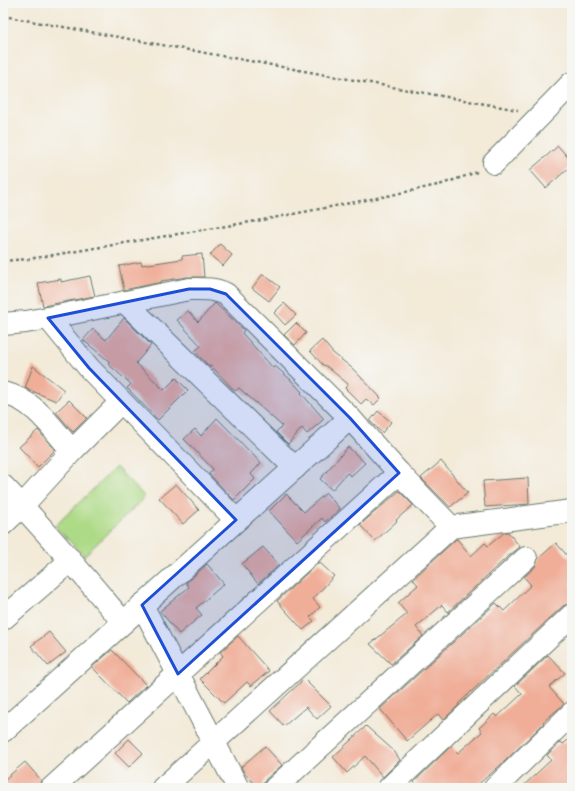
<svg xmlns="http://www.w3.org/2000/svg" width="575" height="791" viewBox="0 0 575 791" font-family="'Comic Neue',sans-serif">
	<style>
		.green { fill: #adda86; stroke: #668c5d }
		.building { fill: #f0ae98 }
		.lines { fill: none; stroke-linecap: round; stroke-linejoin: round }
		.minor-casing { stroke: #697a6d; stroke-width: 24 }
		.path { stroke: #697a6d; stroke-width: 2.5; stroke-dasharray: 3 3; stroke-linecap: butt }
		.minor { stroke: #fff; stroke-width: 22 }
		.marked { fill: #1d4ed8; fill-opacity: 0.2; stroke: #1d4ed8; stroke-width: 3; stroke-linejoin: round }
	</style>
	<rect width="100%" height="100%" fill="#f6f6f2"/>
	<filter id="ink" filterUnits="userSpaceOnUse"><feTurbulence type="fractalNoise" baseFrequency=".025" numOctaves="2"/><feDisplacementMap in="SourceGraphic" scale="8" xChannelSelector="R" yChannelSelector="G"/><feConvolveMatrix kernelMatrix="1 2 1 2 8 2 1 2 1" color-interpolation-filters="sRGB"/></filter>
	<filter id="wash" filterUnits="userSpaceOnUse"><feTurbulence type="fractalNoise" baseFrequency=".012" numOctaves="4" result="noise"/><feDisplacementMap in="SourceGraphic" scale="16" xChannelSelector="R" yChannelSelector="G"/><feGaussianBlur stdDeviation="0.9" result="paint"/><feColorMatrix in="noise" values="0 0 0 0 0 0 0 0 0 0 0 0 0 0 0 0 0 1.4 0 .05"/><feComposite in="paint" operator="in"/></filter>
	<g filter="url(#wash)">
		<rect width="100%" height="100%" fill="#f3ead8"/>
		<path class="green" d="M116,467l29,30 -61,59 -29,-30z"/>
		<g id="blocks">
			<g class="building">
				<path d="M558,146l14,16v3l-26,23 -16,-18z"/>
				<path d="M220,244l12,11 -9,11 -13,-11z"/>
				<path d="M202,254l2,23h-17l-26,4 1,1 -38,8 -5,-24 22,-4 1,3 40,-6v-3z"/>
				<path d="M263,274l17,13 -11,14 -17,-13z"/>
				<path d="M90,276l5,20 -52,10 -5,-23 23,-4v3z"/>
				<path d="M215,303l29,27 -2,3 31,35 2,-2 15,13 12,13 -1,1 23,26 -17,15 -5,-6 -14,16 -12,-12 6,-6 -43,-38 -4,3 -24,-25 -1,1 -12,-12 -3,-4 6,-5 -24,-26 11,-9 10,11z"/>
				<path d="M284,303l12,12 -11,10 -11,-12z"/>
				<path d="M124,318l27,27 -15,18 28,27 12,-12 12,12 -30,30 -31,-32 4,-4 -23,-20 2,-2 -27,-22 10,-11 13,11z"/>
				<path d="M296,323l10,10 -11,12 -11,-10z"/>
				<path d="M322,340l11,13 19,15 29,30 -7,7 -8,-6 -5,5 -16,-16 3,-4 -23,-19 -1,1 -14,-15z"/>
				<path d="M33,366l31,24 -8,11 -31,-13z"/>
				<path d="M69,400l18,18 -14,14 -17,-20z"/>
				<path d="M378,411l13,11 -9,11 -12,-12z"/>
				<path d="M217,418l44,45 -10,11 4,5 -21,21 -25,-26 4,-5 -29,-30 11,-10 6,7z"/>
				<path d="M38,430l17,20 -17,17 -19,-20z"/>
				<path d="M348,447l17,16 -14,13 -4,-3 -15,17 -12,-11z"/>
				<path d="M441,461l27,32 -18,14 -29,-29z"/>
				<path d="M528,478l1,26 -44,3 -2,-26z"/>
				<path d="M176,484l23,26 -16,14 -24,-26z"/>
				<path d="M399,491l14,14 -17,15 1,1 -22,20 -15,-16z"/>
				<path d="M326,493l14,16 -15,13 -3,-4 -25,23 -28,-30 17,-17 18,18z"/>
				<path d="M505,532h3l12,15 -15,12 -57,53 -6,-7 -26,22 7,9 -32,28 -21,-20 37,-30 -9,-11 20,-18 -5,-6 43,-40h1l14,17 14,-13 3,3z"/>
				<path d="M556,543l16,18v42l-9,3 -105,98 1,1 -16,15 -5,-6 -31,27 -27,-32 116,-106 8,8 27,-26 -7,-8 11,-10 3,-8z"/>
				<path d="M263,547l16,18 -21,19 -16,-20z"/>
				<path d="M319,562l15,14 -21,23 7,8 -10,10 4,4 -11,9 -26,-29z"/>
				<path d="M207,564l17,20 -28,24 6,7 -23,19 -19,-23 29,-24 -3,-4z"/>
				<path d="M49,632l17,20 -18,14 -17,-20z"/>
				<path d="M238,636l31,35 -18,15 -4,-4 -23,21 -24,-24 23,-23 -3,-4z"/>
				<path d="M112,650l34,35 -19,18 -35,-36z"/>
				<path d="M548,655l17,18 -16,14 15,17 -21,18 1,1 -41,40 -29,25h-55l-5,-6 37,-36 7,7 24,-21 -3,-4 15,-14 3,3 25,-23 -7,-8z"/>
				<path d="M304,679l27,27 -14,13 -11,-12 -22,19 -14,-15z"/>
				<path d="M366,726l28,25 6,9 -17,17 -18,-21 -18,17 -14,-16z"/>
				<path d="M572,737v51h-51l30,-28 -4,-5 14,-13 2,2z"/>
				<path d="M129,739l14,14 -14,14 -14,-14z"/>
				<path d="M265,746l17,19 -16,14 -3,5v4h-5l-13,-14 -4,-7z"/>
				<path d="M25,762l17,19 -2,7h-37v-7z"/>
			</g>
		</g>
	</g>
	<g filter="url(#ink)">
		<use href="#blocks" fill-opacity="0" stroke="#697a6d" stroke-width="1"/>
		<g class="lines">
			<defs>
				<g id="minor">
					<path d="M494,163l78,-80"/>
					<path d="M125,302l170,166"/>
					<path d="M48,318l41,50 147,152"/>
					<path d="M3,324l23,-2 22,-4 141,-29c13,0 25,-1 37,5l124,124 49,55 52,54"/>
					<path d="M3,393c31,6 50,36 69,58"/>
					<path d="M3,486c42,43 81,90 120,136"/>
					<path d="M3,524l19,-18 50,-55 49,-49"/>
					<path d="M142,605l96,183"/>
					<path d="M3,619l68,-59"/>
					<path d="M3,731l347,-313"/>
					<path d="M52,788l347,-315"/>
					<path d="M163,788l288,-261 121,-16"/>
					<path d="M275,788l251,-230"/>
					<path d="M389,788l183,-173"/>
					<path d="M495,788l77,-75"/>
				</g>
			</defs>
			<use href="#minor" class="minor-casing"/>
			<g class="path">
				<path d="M3,16l515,94"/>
				<path d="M3,261l26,-2 233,-39 125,-24 55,-12 35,-12"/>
			</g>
			<use href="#minor" class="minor"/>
		</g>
	</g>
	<path class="marked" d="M189,289h21l16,5 124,124 49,55 -221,201 -36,-69 94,-85 -147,-152 -41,-50z"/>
	<rect width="575" height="791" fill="none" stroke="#f6f6f2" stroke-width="16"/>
</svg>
